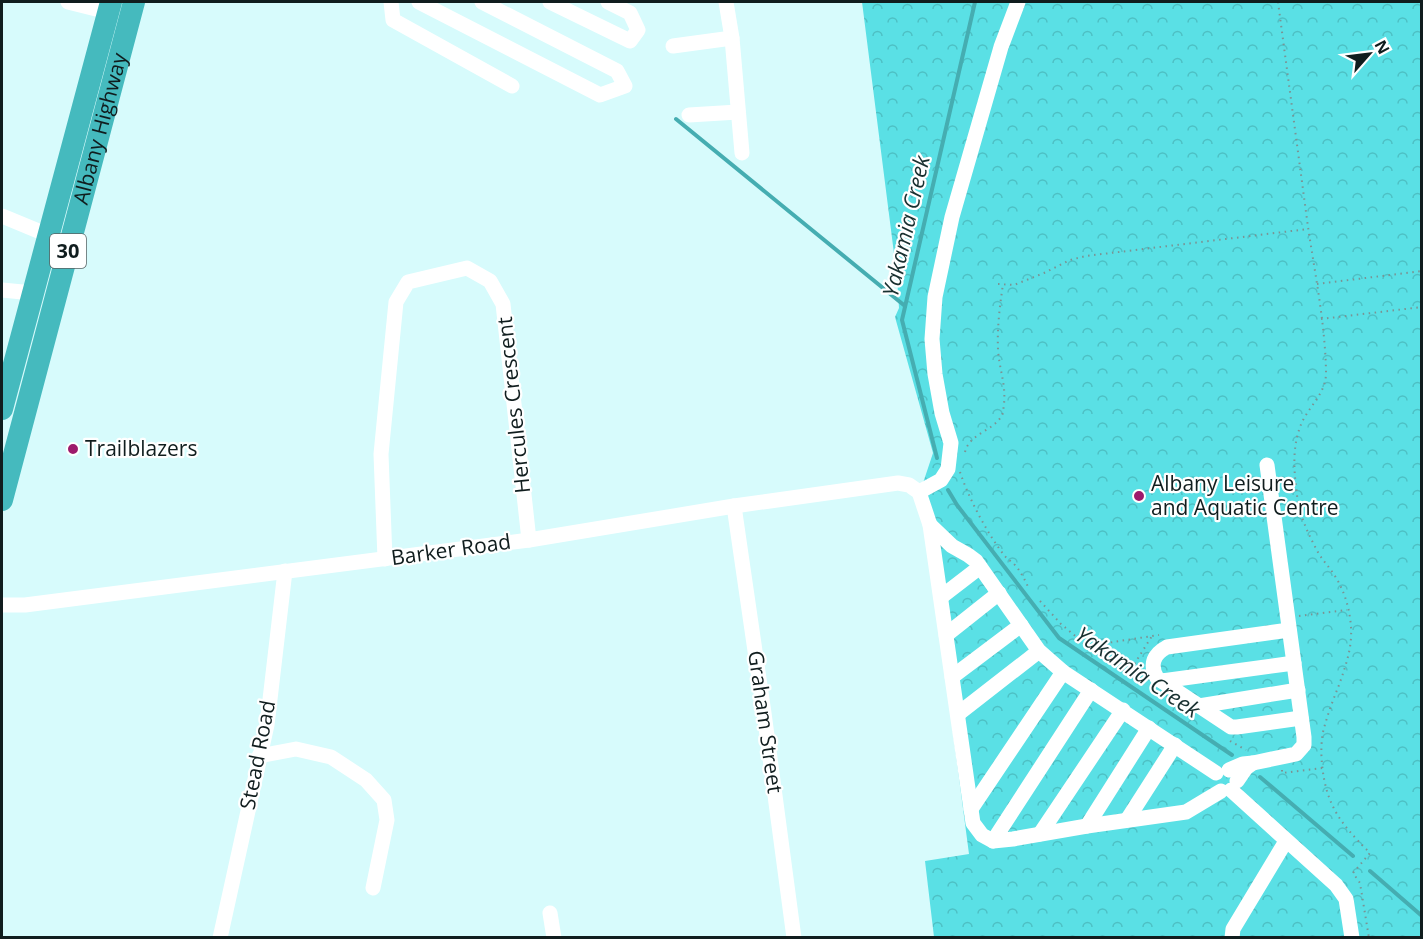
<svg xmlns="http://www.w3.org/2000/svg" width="1423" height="939" viewBox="0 0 1423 939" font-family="'Open Sans',sans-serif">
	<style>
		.park { fill: url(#park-crowns) }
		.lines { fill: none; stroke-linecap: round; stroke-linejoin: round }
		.stream { stroke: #45adb1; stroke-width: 4 }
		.path { stroke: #7a9394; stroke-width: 2; stroke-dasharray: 1.5 4.5; stroke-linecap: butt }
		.minor { stroke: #fff; stroke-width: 15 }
		.highway { stroke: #45babe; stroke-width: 22 }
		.poi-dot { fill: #9d1a6c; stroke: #fff; stroke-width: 2 }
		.labels { text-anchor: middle; stroke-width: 4.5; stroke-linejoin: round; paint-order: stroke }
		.shield { fill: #fff; stroke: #586162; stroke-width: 1.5 }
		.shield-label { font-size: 20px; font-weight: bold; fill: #101d1e }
		.street-label { font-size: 21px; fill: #101d1e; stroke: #fff }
		.poi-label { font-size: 21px; fill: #101d1e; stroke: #fff; text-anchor: start }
		.water-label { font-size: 22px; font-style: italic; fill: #183030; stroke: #fff }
	</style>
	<defs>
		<pattern id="park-crowns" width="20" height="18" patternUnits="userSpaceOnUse" patternTransform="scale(1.5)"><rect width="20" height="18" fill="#5ae0e5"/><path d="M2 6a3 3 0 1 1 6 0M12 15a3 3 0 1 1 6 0" fill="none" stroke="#4dc0c4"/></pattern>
	</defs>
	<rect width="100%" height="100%" fill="#d7fbfc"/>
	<path class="park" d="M862,2h559v935h-487l-9,-76 44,-7 -48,-365 12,-36 -38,-136 4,-9 -2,-31z"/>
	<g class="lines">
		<g class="stream">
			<path d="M676,119l229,187"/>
			<path d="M937,458l-35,-138 73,-318"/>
			<path d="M948,490l9,15 102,133 173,117"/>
			<path d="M1260,777l93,79"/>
			<path d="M1370,871l52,45"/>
		</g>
		<g class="path">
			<path d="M1278,2c10,75 20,150 30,225 7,47 17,96 18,144 1,23 -19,36 -26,56 -8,22 -6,45 -3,68 2,20 12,41 22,59 5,8 11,14 16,22 8,13 13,27 15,42 4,25 -3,44 -11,67 -6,15 -12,31 -16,47 -2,10 -2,22 -1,32 4,42 19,60 48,89l-17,20 7,10 9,55"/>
			<path d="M998,284l16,1 30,-12 26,-13 16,-4 222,-27"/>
			<path d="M1317,284l105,-13"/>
			<path d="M1321,319l101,-12"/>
			<path d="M965,452c5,-20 31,-21 38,-39 1,-3 0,-6 1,-9 2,-21 -5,-35 -6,-55 -1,-22 2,-44 5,-65"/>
			<path d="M960,472c9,27 27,61 44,83 3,4 7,6 11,10 6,7 10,15 14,24"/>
			<path d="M1040,601l21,23 26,22 58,39"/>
			<path d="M1299,616l48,-6"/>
			<path d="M1087,646l72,-11"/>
			<path d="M1128,674l24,-38"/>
			<path d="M1230,741l16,9"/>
			<path d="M1282,770v3l40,-5"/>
		</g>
		<g class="minor">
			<path d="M68,2l40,10"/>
			<path d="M391,2l2,18 119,66"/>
			<path d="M419,2l181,93 25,-9 -8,-15 -135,-69"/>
			<path d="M550,2l80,39 8,-11 -8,-17 -22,-11"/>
			<path d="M726,2l6,36 10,115"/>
			<path d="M673,46l59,-8"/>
			<path d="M689,115l49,-3"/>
			<path d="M2,216l46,19"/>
			<path d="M2,290l31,3"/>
			<path d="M919,492l22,-12 7,-11 3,-26 -9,-30 -7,-39 -3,-35 3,-42 17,-80 49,-170 17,-45"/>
			<path d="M734,506l30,207 30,225"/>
			<path d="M930,525l22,21 16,9 8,6 63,90 24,21 153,101"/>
			<path d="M385,559l-4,-105 15,-152 12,-20 59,-14 23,13 13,23 26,236"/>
			<path d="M941,597l39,-30"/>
			<path d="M2,605h23l504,-65 205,-34 164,-23 11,2 10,7 11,33 43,298 9,12 11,6 20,-2 74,-13 99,-14 35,-21"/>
			<path d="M1289,630l-122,17c-13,7 -18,17 -10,31l74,49h6l64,-9"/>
			<path d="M946,635l53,-42"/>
			<path d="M952,677l69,-52"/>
			<path d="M1162,681l132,-18"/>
			<path d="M1199,706l99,-16"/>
			<path d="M958,714l81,-63"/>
			<path d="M259,756l37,-7 35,8 35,23 18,20 3,20 -14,68"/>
			<path d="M1229,770l14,-6 10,-1 43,-9 8,-9v-8l-37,-272"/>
			<path d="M1237,781l9,-13 7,-5"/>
			<path d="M1231,790l105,95 10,14 6,39"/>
			<path d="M971,809l92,-137"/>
			<path d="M1127,820l48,-75"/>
			<path d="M1087,826l62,-98"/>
			<path d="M1040,834l83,-124"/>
			<path d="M993,841l98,-151"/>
			<path d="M550,913l4,25"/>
			<path d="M220,938l47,-213 18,-154"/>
			<path d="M1232,938l1,-9 53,-88"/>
		</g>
		<g class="highway">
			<path d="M2,409l109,-407"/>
			<path id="s1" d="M2,500l132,-498"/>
		</g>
	</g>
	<g class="poi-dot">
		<circle cx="73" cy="449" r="6"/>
		<circle cx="1139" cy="496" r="6"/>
	</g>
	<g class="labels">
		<rect class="shield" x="50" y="234" width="36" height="34" rx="4.5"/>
		<g class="shield-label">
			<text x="68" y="258">30</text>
		</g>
		<g class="street-label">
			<text dy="7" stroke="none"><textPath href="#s1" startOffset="384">Albany Highway</textPath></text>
			<text transform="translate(514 405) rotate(-96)" y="7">Hercules Crescent</text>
			<text transform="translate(451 550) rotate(-8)" y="7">Barker Road</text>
			<text transform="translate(765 722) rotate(82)" y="7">Graham Street</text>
			<text transform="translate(258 755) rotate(-79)" y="7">Stead Road</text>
		</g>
		<g class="poi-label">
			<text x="85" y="456">Trailblazers</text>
			<text x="1151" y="491">Albany Leisure<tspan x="1151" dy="24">and Aquatic Centre</tspan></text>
		</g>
		<g class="water-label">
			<text transform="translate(906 226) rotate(-77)" y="8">Yakamia Creek</text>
			<text transform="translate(1138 672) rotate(34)" y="8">Yakamia Creek</text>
		</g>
	</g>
	<rect width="1423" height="939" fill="none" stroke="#101d1e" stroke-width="6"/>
	<g transform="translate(1369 54) rotate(62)" stroke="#ffffff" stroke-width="4.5" paint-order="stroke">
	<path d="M0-4.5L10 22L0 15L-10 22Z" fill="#101d1e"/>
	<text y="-9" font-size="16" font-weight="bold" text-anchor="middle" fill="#101d1e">N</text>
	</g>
</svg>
